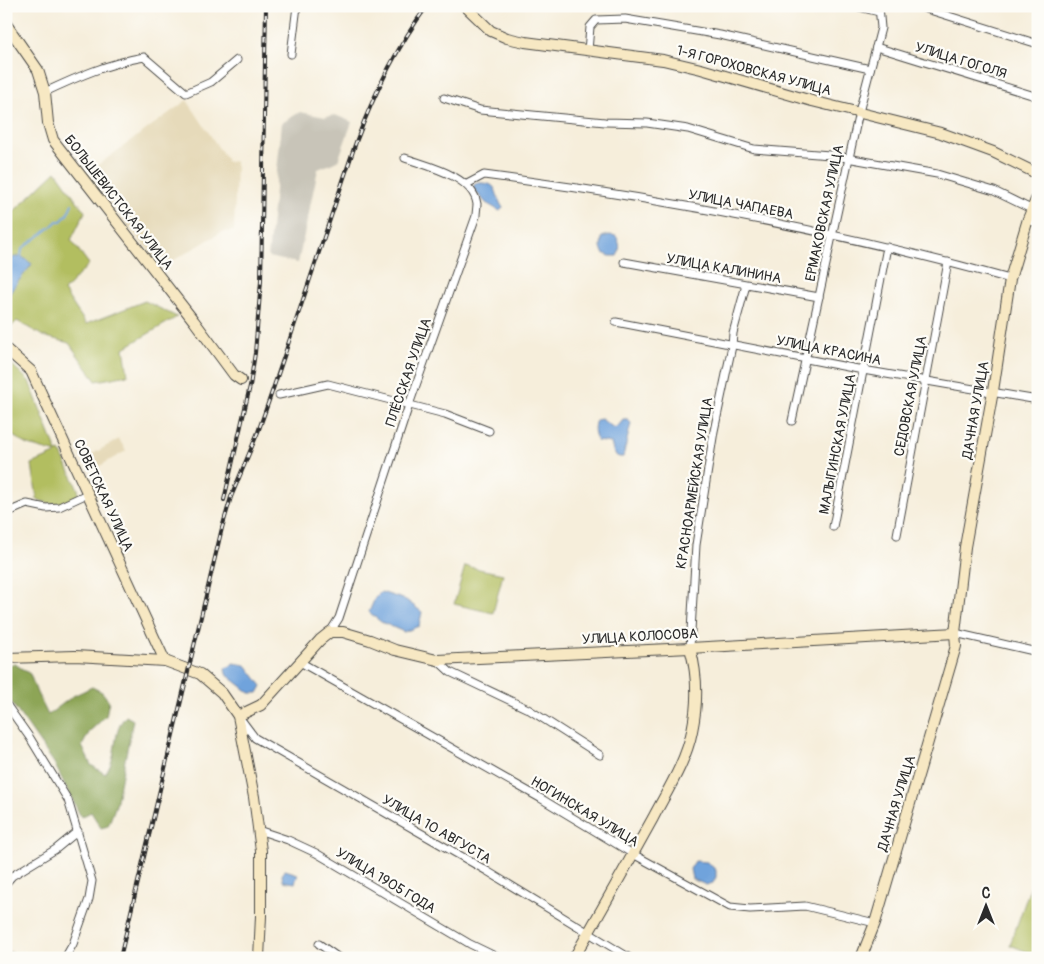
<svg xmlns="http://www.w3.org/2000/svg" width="1044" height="964" viewBox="0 0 1044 964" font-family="Pangolin,sans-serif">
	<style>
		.built { fill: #e6daba }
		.industrial { fill: #c8c4b8 }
		.green { fill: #b2be60; stroke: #6e7446 }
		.forest { fill: #8da556; stroke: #5c6840 }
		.water { fill: #70a3dc; stroke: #4e6784 }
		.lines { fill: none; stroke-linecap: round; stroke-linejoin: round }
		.stream { stroke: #70a3dc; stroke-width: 2 }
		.street-casing { stroke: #494845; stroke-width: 9 }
		.secondary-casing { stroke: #494845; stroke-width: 12 }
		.street { stroke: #fff; stroke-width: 7 }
		.secondary { stroke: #f7e8c3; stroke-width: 10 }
		.rail-casing { stroke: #2b2b2b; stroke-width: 4 }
		.rail { stroke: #fdfcf7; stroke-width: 2; stroke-dasharray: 5.5; stroke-linecap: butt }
		.labels { text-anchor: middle; stroke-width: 4.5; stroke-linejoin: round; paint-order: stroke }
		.street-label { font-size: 14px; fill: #2b2b2b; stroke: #fdfcf7 }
	</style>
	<rect width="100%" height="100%" fill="#fdfcf7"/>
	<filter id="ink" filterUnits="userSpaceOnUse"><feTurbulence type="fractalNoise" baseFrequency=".02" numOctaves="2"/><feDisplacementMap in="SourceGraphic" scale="10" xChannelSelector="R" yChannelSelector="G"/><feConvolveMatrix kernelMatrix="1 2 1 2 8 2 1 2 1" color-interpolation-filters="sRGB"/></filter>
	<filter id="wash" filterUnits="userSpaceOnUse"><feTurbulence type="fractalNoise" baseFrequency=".0096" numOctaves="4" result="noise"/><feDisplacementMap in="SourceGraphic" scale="20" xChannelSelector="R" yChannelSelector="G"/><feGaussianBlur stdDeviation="1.12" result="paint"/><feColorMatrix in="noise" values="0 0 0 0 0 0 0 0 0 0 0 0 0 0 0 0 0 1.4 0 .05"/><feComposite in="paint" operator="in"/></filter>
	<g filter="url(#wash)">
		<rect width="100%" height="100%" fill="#f6eedb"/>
		<g class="built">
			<path d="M187,100l41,62 8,-1 -2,70 -12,1 -60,35 -75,-94z"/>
			<path d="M119,439l7,12 -30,17 -7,-12z"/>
		</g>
		<g class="industrial">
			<path d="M300,112l25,5 10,-2 17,7 -14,39 -20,8 -20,94 -30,-6 14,-134z"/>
			<path d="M6,950l26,8h-26z"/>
		</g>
		<g class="green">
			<path d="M56,171l29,41 -14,28 18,24 -25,27 22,33 59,-23 32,16 -53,31 4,27 -32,6 -27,-38 -26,-7 -26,-15 -11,11v-118l4,1z"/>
			<path d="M6,359l23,22 28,71 3,-1 18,38 1,6c-18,8 -23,13 -42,4l-5,-35 25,-11 -29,-8 -22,-13z"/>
			<path d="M465,566l38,8 -10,39 -39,-9z"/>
			<path d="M1035,874h3v82l-28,-11z"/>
		</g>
		<path class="forest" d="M15,664l15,10 7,19 11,22 25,-19 19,-9 10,5 7,9 -3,15 -16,15 -8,15 9,19 14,9c14,-17 6,-43 21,-58l7,4 -17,85 -8,21 -7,2 -10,-16 -10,5 -27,-54 -48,-68v-30z"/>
		<g class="water">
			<path d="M477,183c24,-1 16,10 26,25l-3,3 -14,-8 -13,-15 1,-3z"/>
			<path d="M609,235l7,1c4,7 5,13 1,20h-7l-7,-3 -2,-6 1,-10z"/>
			<path d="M21,256l11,8c-9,13 -22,24 -26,39v-44z"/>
			<path d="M601,419l13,9 5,-3 4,-5h5l3,3 -8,34c-9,1 -10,-6 -12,-14l-14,-2c-3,-8 -4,-13 -1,-21z"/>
			<path d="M381,592l25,8 16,12 -3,14 -15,6 -23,-10 -12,-10 6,-14z"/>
			<path d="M233,663l13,2 16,21 -4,7h-8l-24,-19 -1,-6 6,-2z"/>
			<path d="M695,861l12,1 9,8v7l-3,6 -7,2 -14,-6 -2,-10z"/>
			<path d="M285,870l13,4 -3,9 -12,-2 -1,-6z"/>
		</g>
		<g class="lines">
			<path class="stream" d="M21,256l1,-7c11,-10 25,-17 35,-28h4l6,-6 5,-11"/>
		</g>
	</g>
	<g filter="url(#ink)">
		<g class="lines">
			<defs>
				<g id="street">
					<path d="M855,6l24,6"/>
					<path d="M917,6l121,38"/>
					<path d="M876,47l162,50"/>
					<path d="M588,51l2,-24 6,-7 29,-1 95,16 150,34"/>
					<path d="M291,54l6,-48"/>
					<path d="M45,92c32,-15 64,-29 99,-35l42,36 25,-11 26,-22"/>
					<path d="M444,98l36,12 125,12 42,1 41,6 66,20 76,6 107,19 57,17 37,18"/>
					<path d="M467,184l17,-9c177,23 354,56 526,104"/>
					<path d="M1028,219l10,5"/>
					<path d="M624,262l195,35"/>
					<path d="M616,322l247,48 175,30"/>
					<path d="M279,395l49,-11 117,30 44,17"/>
					<path d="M792,421l67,-309 22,-84 -2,-22"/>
					<path d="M6,513l21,-9 19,4 13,-1 28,-13"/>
					<path d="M833,527l54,-280"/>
					<path d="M897,535l51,-273"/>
					<path d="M330,632l9,-14 70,-213 67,-189c0,-4 1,-9 1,-12 -4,-28 -50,-38 -72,-46"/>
					<path d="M955,633l83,19"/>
					<path d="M690,648l6,-103 18,-114 18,-85 1,-13 13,-48"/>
					<path d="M437,660l13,12 78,37 72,46"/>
					<path d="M300,662l240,136 93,56 97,53 20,2 55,-3 70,17"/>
					<path d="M6,704l24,34 38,62 24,81 -3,18 -16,45 -8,14"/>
					<path d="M240,718l15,20 232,133 143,87"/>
					<path d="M258,830l30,10 28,13 154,91 29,14"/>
					<path d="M6,883l6,-7 44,-27 22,-18"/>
					<path d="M319,944l20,14"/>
				</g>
				<g id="secondary">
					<path d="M465,6l26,25 16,7 18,4 138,18 38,9 111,32 129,32 52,19 45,22"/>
					<path d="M6,24l32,46 7,22 3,31 5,17 141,181 40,54 7,5"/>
					<path d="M6,349l25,22 134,290"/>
					<path d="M6,658l69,-2 90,5 35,13 22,19 16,23 16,81 7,54v65l-2,42"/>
					<path d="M238,716l23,-11 59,-65 10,-8h13l27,8 25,10 42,10 253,-12 265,-15"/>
					<path d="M574,958c27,-47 53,-93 79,-140 14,-27 33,-56 39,-87 6,-28 6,-55 -2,-83"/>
					<path d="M861,958l14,-35 81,-277 -1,-13 10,-86 28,-156 17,-112 18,-60 10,-24"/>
				</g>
			</defs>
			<use href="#street" class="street-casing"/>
			<use href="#secondary" class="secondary-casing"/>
			<use href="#street" class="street"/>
			<use href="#secondary" class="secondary"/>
			<defs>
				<g id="rail">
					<path d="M224,500l26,-114 5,-33 6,-72 5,-275"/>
					<path d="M120,958l102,-430 9,-31 27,-65 15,-43 83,-247c18,-48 40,-94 71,-136"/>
				</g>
			</defs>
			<use href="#rail" class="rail-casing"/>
			<use href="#rail" class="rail"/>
		</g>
	</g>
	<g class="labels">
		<g class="street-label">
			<text transform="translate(961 60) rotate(17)" y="5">УЛИЦА ГОГОЛЯ</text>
			<text transform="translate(754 70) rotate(15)" y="5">1-Я ГОРОХОВСКАЯ УЛИЦА</text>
			<text transform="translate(119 202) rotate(52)" y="5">БОЛЬШЕВИСТСКАЯ УЛИЦА</text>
			<text transform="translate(741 204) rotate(11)" y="5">УЛИЦА ЧАПАЕВА</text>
			<text transform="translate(824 213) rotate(-78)" y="5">ЕРМАКОВСКАЯ УЛИЦА</text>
			<text transform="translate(724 268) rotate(10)" y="5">УЛИЦА КАЛИНИНА</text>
			<text transform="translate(829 350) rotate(11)" y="5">УЛИЦА КРАСИНА</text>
			<text transform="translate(408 372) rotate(-71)" y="5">ПЛЁССКАЯ УЛИЦА</text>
			<text transform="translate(910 396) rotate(-79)" y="5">СЕДОВСКАЯ УЛИЦА</text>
			<text transform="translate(975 410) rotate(-80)" y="5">ДАЧНАЯ УЛИЦА</text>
			<text transform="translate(837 444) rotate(-79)" y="5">МАЛЫГИНСКАЯ УЛИЦА</text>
			<text transform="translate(694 483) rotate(-81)" y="5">КРАСНОАРМЕЙСКАЯ УЛИЦА</text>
			<text transform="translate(104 495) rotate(65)" y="5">СОВЕТСКАЯ УЛИЦА</text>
			<text transform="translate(640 636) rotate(-3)" y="5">УЛИЦА КОЛОСОВА</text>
			<text transform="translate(896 803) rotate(-73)" y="5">ДАЧНАЯ УЛИЦА</text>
			<text transform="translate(585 811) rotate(31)" y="5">НОГИНСКАЯ УЛИЦА</text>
			<text transform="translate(437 829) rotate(30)" y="5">УЛИЦА 10 АВГУСТА</text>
			<text transform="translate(386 880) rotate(31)" y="5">УЛИЦА 1905 ГОДА</text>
		</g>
	</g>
	<rect width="1044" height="964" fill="none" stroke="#fdfcf7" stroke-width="25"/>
	<g transform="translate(986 906)" stroke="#fdfcf7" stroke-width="4" paint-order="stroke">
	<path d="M0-4L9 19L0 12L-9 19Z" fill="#2b2b2b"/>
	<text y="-8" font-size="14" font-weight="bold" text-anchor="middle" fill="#2b2b2b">С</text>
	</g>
</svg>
